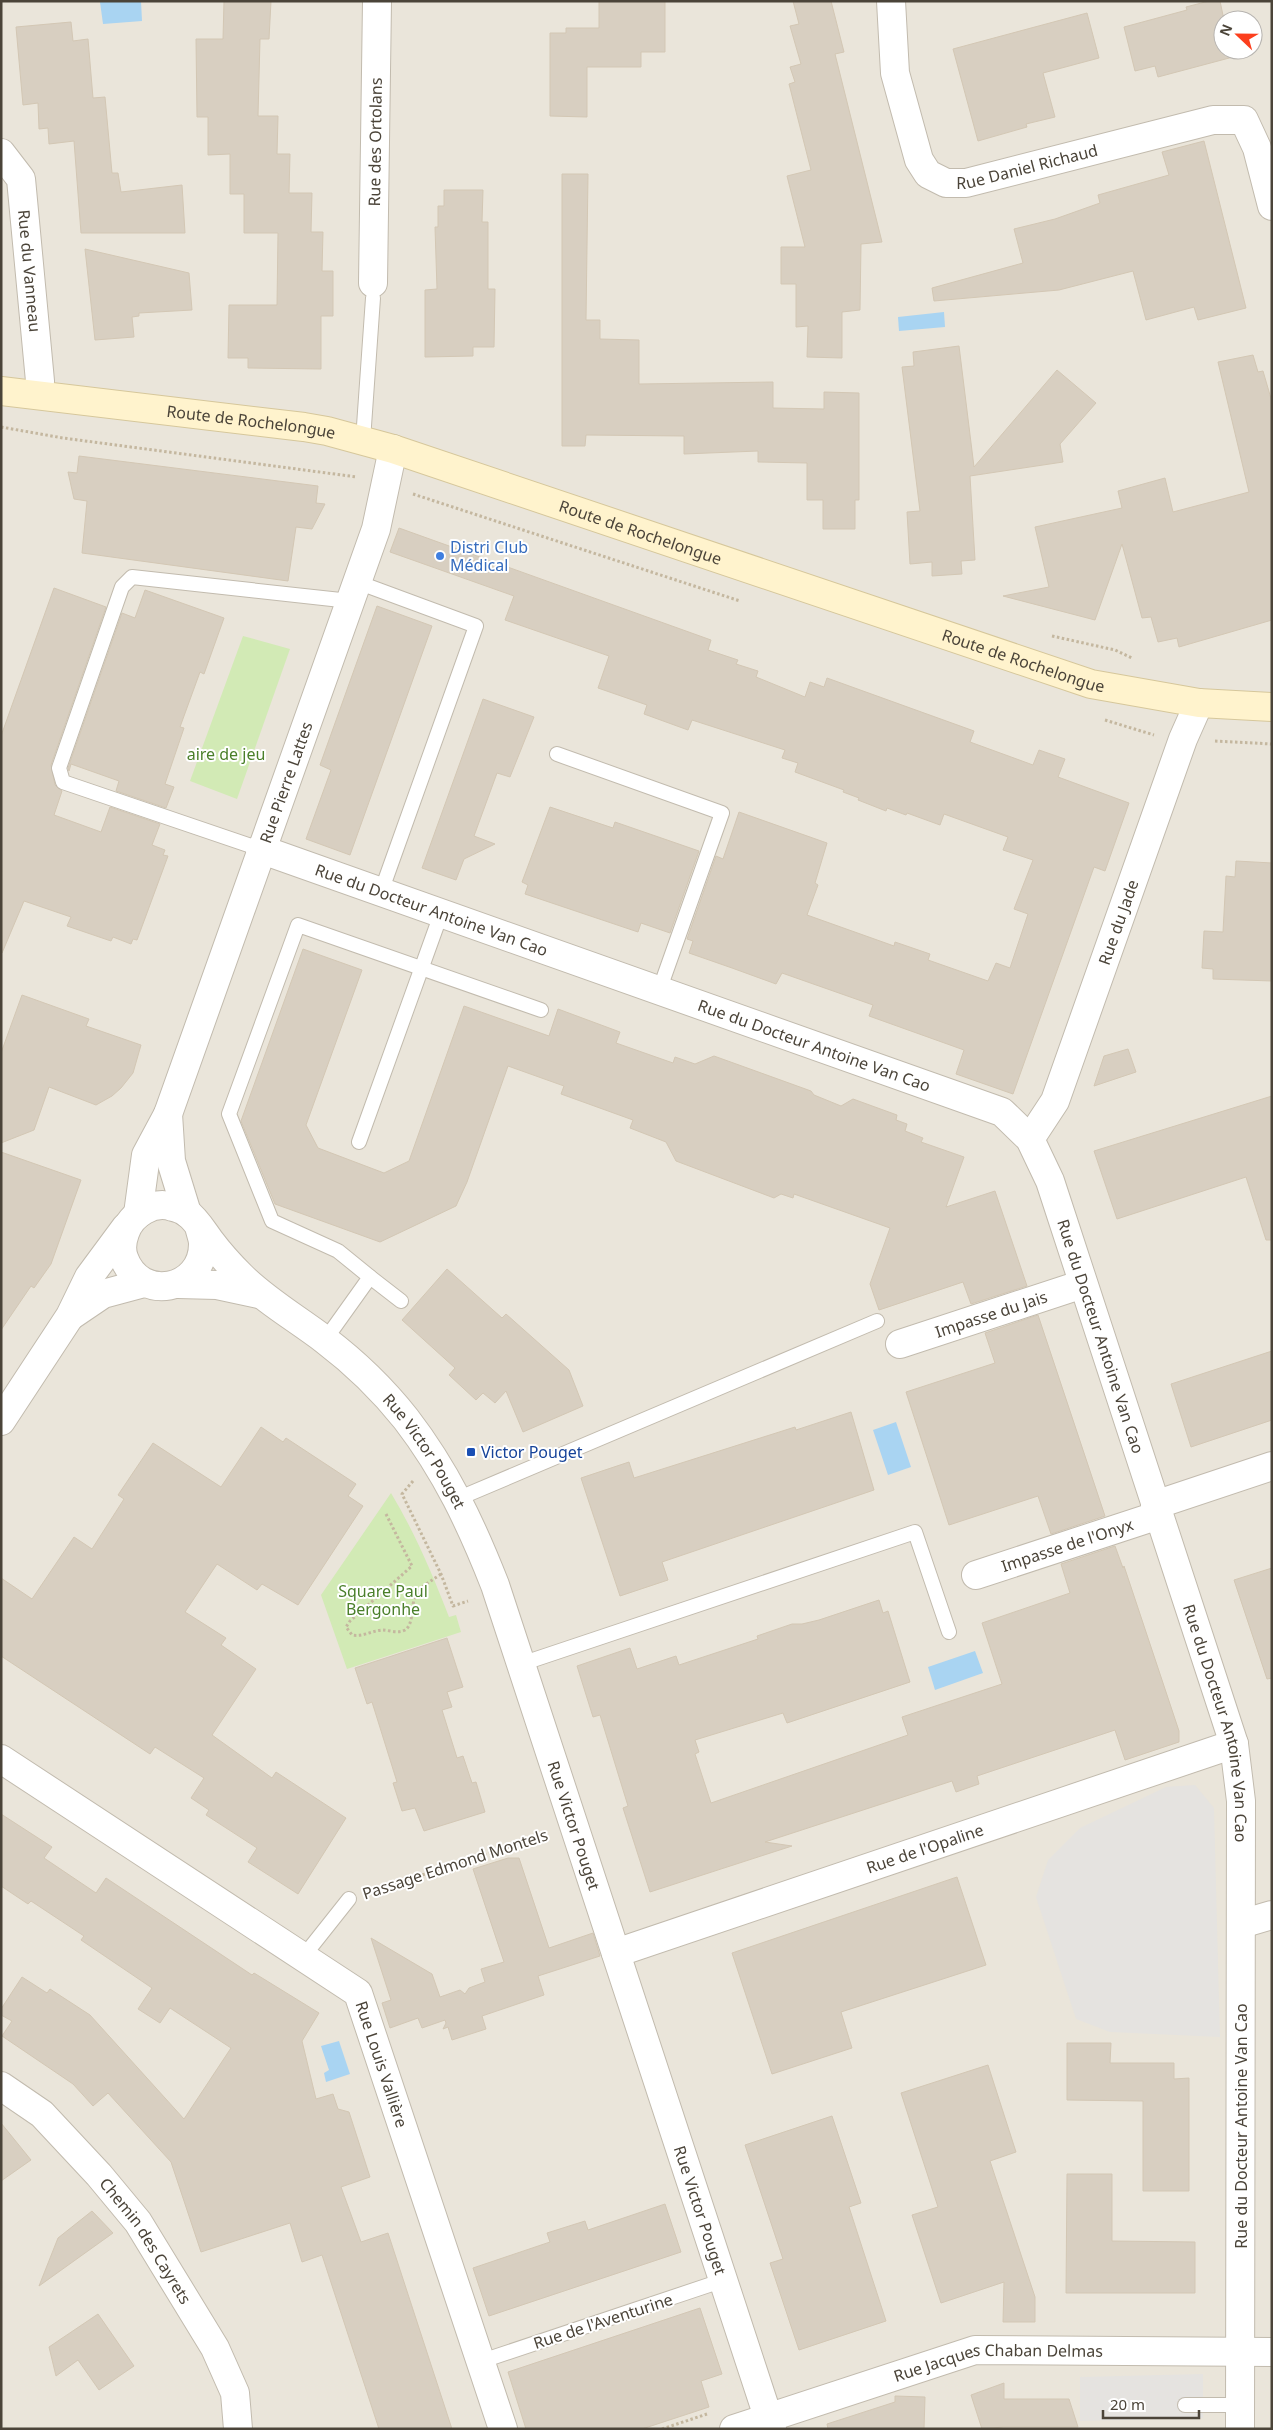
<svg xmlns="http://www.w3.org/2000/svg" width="1273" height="2430" viewBox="0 0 1273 2430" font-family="'Noto Sans',sans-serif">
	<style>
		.residential { fill: #eae5da; fill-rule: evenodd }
		.green { fill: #d2eab5 }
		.parking { fill: #e5e3e0 }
		.water { fill: #a9d4f2 }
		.building { fill: #d8cfc1; stroke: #d3c7b4 }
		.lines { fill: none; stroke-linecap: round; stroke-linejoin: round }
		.lane-casing { stroke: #c2bbae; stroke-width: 16 }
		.street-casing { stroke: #c2bbae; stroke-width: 30 }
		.secondary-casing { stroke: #d6c79b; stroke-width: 30 }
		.path { stroke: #c4b79f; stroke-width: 3; stroke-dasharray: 2.5 2.5; stroke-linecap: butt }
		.lane { stroke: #fff; stroke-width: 14 }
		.street { stroke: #fff; stroke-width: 28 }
		.secondary { stroke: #fff3cd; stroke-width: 28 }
		.shop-dot { fill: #3f7fe0; stroke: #fff; stroke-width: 2 }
		.transit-dot { fill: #1a4fb4; stroke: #fff; stroke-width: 2 }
		.labels { text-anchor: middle; stroke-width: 4; stroke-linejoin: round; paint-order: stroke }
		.street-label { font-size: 16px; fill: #4b4439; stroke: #fff }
		.shop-label { font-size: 16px; fill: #366cbe; stroke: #fff; text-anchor: start }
		.park-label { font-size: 16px; fill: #4a7f2a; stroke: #fff }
		.transit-label { font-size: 16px; fill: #164399; stroke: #fff; text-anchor: start }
	</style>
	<rect width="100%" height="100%" fill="#f6f3ec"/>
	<path class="residential" d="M1,1h1271v2428h-1271zM1223,20h30v30h-30z"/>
	<g class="green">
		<path d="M243,636l47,13 -53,150 -47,-18z"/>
		<path d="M391,1493c24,40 41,80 58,124l7,-2 5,17 -114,37 -26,-74z"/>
	</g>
	<g class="parking">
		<path d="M1195,1785l19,23 6,229 -110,-5 -34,-13 -40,-122 12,-37 32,-32 86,-41z"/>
		<path d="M1203,2374v44l-123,3v-44z"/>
	</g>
	<g class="water">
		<path d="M141,1l1,20 -39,3 -3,-22z"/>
		<path d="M944,312l1,15 -46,4 -1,-14z"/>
		<path d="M896,1422l15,45 -23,8 -15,-45z"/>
		<path d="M975,1651l8,22 -48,17 -7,-23z"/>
		<path d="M339,2041l11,33 -24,8 -2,-9 5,-3 -8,-24z"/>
	</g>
	<g class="building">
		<path d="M224,1h47l-2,38h-9l-2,77h20l-1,38h13l-1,39h23l-1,39h12l-1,39h11v45h-12v53l-73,-1v-10h-20l1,-53h48l1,-72h-34v-39h-14v-40l-22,1v-38h-11l-1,-78h27z"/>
		<path d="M599,1h66v51h-24v15h-54v50l-37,-1v-83h16v-5h33z"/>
		<path d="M793,1h38l13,51 -9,2 47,188 -21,2 -1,66 -18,2v46l-35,-1 1,-31 -12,1v-43h-15v-37h24l-18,-71 24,-6 -22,-86 6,-2 -5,-15 11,-3 -11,-38 9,-2z"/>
		<path d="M1209,1h11l4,19 -1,30h8l2,7 -75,20 -3,-11 -20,5 -11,-44 63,-17 -1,-3z"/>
		<path d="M1087,13l12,45 -56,15 12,44 -29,7 1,3 -49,14 -25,-92z"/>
		<path d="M71,22l2,19 15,-2 5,59 12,-1 7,76h6l3,19 61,-7 3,48h-104l-7,-92 -25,3 -1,-16 -9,1 -1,-26 -15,2 -7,-78z"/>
		<path d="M1204,141l42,167 -48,12 -4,-13 -48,13 -13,-49 -74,19 -125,11 -2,-13 91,-25 -9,-34 41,-10 45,-16 -2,-8 71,-20 -7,-23z"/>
		<path d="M562,174h26l-2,146h14v19l39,1v44l134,-2v26l51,1v-17l35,1v107h-4v29h-32v-29h-16v-37l-49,-1v-11l-74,3v-18l-98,-1 -1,11h-23z"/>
		<path d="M444,190h39l-1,32h6v67h7l-1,58h-21v9l-48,1v-67l12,-1 -2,-62h3v-21h6z"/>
		<path d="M85,249l104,24 3,37 -53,3v3l-7,1 2,20 -39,3z"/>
		<path d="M959,346l15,121 83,-97 39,33 -36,41 3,18 -93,14 5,84 -14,1 1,13 -30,2v-14l-22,2 -3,-52 13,-1 -18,-144 12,-1 -1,-14z"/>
		<path d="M1253,355l5,17 5,-1 9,31v218l-93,27 -2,-9 -19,4 -7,-25 -9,1 -20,-74 -27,76 -92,-24 46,-9 -14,-60 87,-19 -4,-17 47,-13 8,34 76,-20 -31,-130z"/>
		<path d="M79,456l239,30 -2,17 9,1 -13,25 -16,-2 -8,54 -206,-28 5,-52 -13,-2 -6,-27 9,1z"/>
		<path d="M399,528l312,112 -3,10 30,10 -2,4 22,7 -2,6 49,20 5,-15 14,5 3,-9 147,53 -4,11 63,23 6,-15 26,9 -7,18 71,26 -24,68 -11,-4 -81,227 -57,-20 8,-24 -95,-34 4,-11 -91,-32 -6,11 -44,-16 -43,-15 4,-12 -6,-2 29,-83 7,3 16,-47 88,31 -12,40 3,2 -11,30 87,31 1,-4 35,12 -2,6 60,21 8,-18 14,5 18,-54 -14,-5 19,-49 -30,-10 5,-13 -64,-23 -4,11 -33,-12 -1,2 -19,-7 -1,3 -28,-11 1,-2 -16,-6 1,-2 -49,-18 3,-9 -16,-5 3,-8 -93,-30 -4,10 -44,-16 3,-9 -49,-17 11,-32 -104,-36 9,-24 -124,-44z"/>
		<path d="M54,588l52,19 -55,158 4,20 7,6 -8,24 47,17 9,-25 50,17 -8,21 13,5 -2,5 5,1 -31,84 -4,-1 -2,5 -18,-7 -2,4 -44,-15 4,-9 -47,-16 -22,52 -1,-217z"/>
		<path d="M145,590l79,28 -20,56 -4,-2 -20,55 4,1 -19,56 9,3 -8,21 -50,-17 3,-10 -48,-17 -2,7 -1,-3 54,-155 13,5z"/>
		<path d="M377,606l55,20 -82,229 -44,-16 25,-69 -11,-5z"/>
		<path d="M483,699l51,18 -24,60 -13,-4 -23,63 21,8 -31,15 -8,21 -34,-12z"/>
		<path d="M550,807l63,21 2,-6 84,29 -29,82 -29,-10 -3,9 -113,-38 3,-9 -6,-3z"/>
		<path d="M1236,861l36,2v118l-59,-2v-10l-11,-1 2,-37 19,1 3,-56 9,1z"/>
		<path d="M303,949l59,21 -56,155 12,23 66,25 25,-12 55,-155 85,30 9,-27 62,23 -4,11 57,20 2,-6 20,7 19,-8 97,35 3,4 27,11 12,-7 44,16 -1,5 11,4 -2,7 18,7 -2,4 43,15 -18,50 49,-16 32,95 -56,18 -8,-22 -84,28 -9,-26 20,-56 -96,-34 -1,4 -12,-4 -7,4 -98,-37 -10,-19 -36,-14 3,-8 -72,-26 3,-8 -56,-20 -41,116 -11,24 -76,36 -105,-38 -34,-83z"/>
		<path d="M22,995l67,24 -3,7 55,19 -8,28 -12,15 -9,8 -16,9 -47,-18 -15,43 -33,13v-90z"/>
		<path d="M1128,1049l8,23 -42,14 10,-30z"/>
		<path d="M1272,1096v144h-6l-20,-63 -129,42 -23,-68z"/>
		<path d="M1,1152l80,28 -30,84 -17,24 -3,-2 -30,44z"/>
		<path d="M447,1269l55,49 4,-4 63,56 14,36 -60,26 -17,-41 -11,12 -12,-10 -7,7 -27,-25 6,-7 -53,-48z"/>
		<path d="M1038,1315l67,201 -54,18 -13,-38 -89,29 -43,-133 89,-29 -10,-30z"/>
		<path d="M1272,1351v69l-81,27 -20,-63z"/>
		<path d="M851,1412l23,78 -212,72 6,18 -48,16 -39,-118 48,-16 5,16 161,-51 1,3z"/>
		<path d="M261,1427l22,15 3,-4 70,46 -8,12 15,10 -65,99 -36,-21 -5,6 -40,-26 -32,48 41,26 -5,7 35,24 -44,66 60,43 4,-6 70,46 -48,76 -50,-32 9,-14 -51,-33 3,-5 -18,-12 13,-20 -49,-31 -5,7 -149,-98v-78l31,21 42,-62 18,12 32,-50 -6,-4 35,-52 68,44z"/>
		<path d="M1115,1546l8,22 1,-2 55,165v11l-54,18 -10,-30 -138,46 2,8 -23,8 -4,-11 -187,61 27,4 -142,46 -27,-84 5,-2 -28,-91 -7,2 -16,-51 53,-18 7,21 39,-13 3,9 79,-26 -1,-3 35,-12h10l17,-4 60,-20 4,13 5,-2 22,71 -123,41 -4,-10 -88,27 4,12 -4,2 16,49 197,-68 -6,-18 100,-33 -20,-61 88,-30 -9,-29z"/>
		<path d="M1272,1568v110l-5,1 -33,-99z"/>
		<path d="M447,1638l16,49 -16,5 5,15 -10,3 15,48 6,-2 9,27 4,-1 9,30 -61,19 -9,-23 -13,3 -9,-28 4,-1 -25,-80 -5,2 -12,-36z"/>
		<path d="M1,1814l51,33 -8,11 52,35 10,-15 146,97 2,-2 65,40 -17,28 14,58 17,-5 5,15 11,3 21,65 -29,10 20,55 27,-9 64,196h-73l-57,-174 -20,7 -12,-39 -89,29 -30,-90 -63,-69 -15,13 -20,-22 -71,-48 10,-15 -11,-6v-6l21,-32 25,16 3,-4 40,26 94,104 47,-71 -61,-40 -10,15 -22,-14 14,-21 -71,-48 3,-4 -53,-35 -3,3 -27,-18z"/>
		<path d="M508,1858h11l30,90 44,-15 7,23 -62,20 6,19 -62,21 4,13 -34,11 -4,-13 -5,2 3,-6 -1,-3 -23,8 -4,-10 -28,10 -8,-25 9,-3 -20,-62 61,36 8,23 20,-7 5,4 4,-6 16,-6 -4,-13 23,-7 -31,-93z"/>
		<path d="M957,1877l29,88 -145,47 11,36 -80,26 -40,-121z"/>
		<path d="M1067,2043h44l-1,20h64v16l15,-1v113h-46v-90l-76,-1z"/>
		<path d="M988,2065l28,87 -26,9 45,136v25h-32l1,-40 -63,21 -29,-88 26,-8 -37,-114z"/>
		<path d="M832,2116l29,87 -12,4 37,114 -87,29 -29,-87 13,-4 -38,-114z"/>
		<path d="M1,2123l30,37 -30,21z"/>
		<path d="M1067,2174h45v67l83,1v51h-129z"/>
		<path d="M665,2204l16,48 -192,64 -16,-48 77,-26 -3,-9 38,-12 3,9z"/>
		<path d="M92,2211l21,22 -74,53 19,-48z"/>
		<path d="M700,2308l22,66 -21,7 8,26 -67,22h-116l-18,-57z"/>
		<path d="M98,2314l36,52 -35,24 -21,-30 -22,16 -7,-29z"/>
		<path d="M1004,2383v16h65l9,28h-75l-21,2 -11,-34z"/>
		<path d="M895,2396l30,1 -1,32h-96l-1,-5 68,-22z"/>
	</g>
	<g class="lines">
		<defs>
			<g id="lane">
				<path d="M363,440l10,-142"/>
				<path d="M357,582l119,44 -95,266"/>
				<path d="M557,754l165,59 -63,178"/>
				<path d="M260,849l-197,-67 -4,-14 63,-181 10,-10 218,24"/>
				<path d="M359,1142l82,-228"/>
				<path d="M370,1277l31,24"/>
				<path d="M325,1340l45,-63 -32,-26 -66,-30 -43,-107 69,-189 243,85"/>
				<path d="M457,1499l420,-178"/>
				<path d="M521,1664l394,-132 34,100"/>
				<path d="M303,1957l46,-58"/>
				<path d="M482,2361l242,-81"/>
				<path d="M1185,2405h55"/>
			</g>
			<g id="street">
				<path id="s1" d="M891,1l4,72 24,87 9,14 18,9h20l247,-63h31l13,28 15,58"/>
				<path id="s2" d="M1,153l20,26 19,202 -1,14"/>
				<path id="s3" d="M373,283l4,-282"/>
				<path id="s4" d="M260,849l742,263 28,27 20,42 184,563 7,57 -1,628"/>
				<path d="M168,1114l3,47 16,52"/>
				<path id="s5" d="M1030,1139l25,-38 128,-362 16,-36"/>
				<path id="s6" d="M138,1214l8,-59 22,-41 208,-585 17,-80"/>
				<path id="s7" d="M199,1226c1,6 4,12 4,18 0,47 -63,59 -79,14 -3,-8 -2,-17 1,-25 6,-19 29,-33 48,-26 4,1 10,3 14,6 9,6 17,20 24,29 9,12 19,23 30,34 25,25 55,42 84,64 29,22 58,50 81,79 40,52 65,105 89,166l277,844"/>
				<path d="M178,1284l39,1 42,9"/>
				<path d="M72,1315l31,-21 41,-11"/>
				<path id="s8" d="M900,1344l183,-60"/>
				<path d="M1,1421l69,-105 19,-39 37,-50"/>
				<path d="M1155,1505l117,-39"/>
				<path id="s9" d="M976,1575l183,-60"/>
				<path id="s10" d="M1,1759l357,234 145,436"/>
				<path d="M1241,1924l31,-9"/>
				<path id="s11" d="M616,1953l618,-209"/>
				<path id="s12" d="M1,2086l41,28 57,61 39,47 77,126 20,45 3,36"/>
				<path id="s13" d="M734,2429l241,-79 297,2"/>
			</g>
			<g id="secondary">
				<path id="s14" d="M1,391l303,36 23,4 66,18 698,235 108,19 73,4"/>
			</g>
		</defs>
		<use href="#lane" class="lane-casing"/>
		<use href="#street" class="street-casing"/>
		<use href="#secondary" class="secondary-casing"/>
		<g class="path">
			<path d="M1,427l62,11 294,39"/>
			<path d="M413,494l327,107"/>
			<path d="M1052,636l63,14 17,8"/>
			<path d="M1105,720l49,15"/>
			<path d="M1215,741l57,3"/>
			<path d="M413,1481l-11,13 39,80 12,32 15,-5"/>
			<path d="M386,1514l26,52 -62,55 -4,6 6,8c11,2 19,-4 30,-5 7,0 16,4 23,0 9,-6 6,-24 10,-33 6,-11 16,-16 26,-23"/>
			<path d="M370,1892l175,-57"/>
			<path d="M662,2429l45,-15"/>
		</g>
		<use href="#lane" class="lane"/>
		<use href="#street" class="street"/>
		<use href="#secondary" class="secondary"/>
	</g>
	<circle class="shop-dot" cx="440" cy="556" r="5"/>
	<rect class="transit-dot" x="466" y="1447" width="10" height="10" rx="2.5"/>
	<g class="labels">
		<g class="street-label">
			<text dy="6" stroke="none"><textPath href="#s3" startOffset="141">Rue des Ortolans</textPath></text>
			<text dy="6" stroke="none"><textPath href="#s1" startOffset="282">Rue Daniel Richaud</textPath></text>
			<text dy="6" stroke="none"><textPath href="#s2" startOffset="125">Rue du Vanneau</textPath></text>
			<text dy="6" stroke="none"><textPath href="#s14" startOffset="252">Route de Rochelongue</textPath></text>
			<text dy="6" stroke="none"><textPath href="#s14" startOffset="658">Route de Rochelongue</textPath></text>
			<text dy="6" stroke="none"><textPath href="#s14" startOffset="1062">Route de Rochelongue</textPath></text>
			<text dy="6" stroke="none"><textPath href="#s6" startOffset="458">Rue Pierre Lattes</textPath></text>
			<text dy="6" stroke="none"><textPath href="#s4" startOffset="182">Rue du Docteur Antoine Van Cao</textPath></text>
			<text dy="6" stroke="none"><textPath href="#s5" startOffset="235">Rue du Jade</textPath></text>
			<text dy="6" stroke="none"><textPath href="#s4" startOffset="588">Rue du Docteur Antoine Van Cao</textPath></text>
			<text dy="6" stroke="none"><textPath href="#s8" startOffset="96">Impasse du Jais</textPath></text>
			<text dy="6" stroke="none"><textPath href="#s4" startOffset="1036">Rue du Docteur Antoine Van Cao</textPath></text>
			<text dy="6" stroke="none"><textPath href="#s7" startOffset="575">Rue Victor Pouget</textPath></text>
			<text dy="6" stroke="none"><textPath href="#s9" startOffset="96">Impasse de l'Onyx</textPath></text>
			<text dy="6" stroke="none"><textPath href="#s4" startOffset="1441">Rue du Docteur Antoine Van Cao</textPath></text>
			<text dy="6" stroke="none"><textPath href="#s7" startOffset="980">Rue Victor Pouget</textPath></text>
			<text dy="6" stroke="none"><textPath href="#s11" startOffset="326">Rue de l'Opaline</textPath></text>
			<text transform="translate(455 1864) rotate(-18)" y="6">Passage Edmond Montels</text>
			<text dy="6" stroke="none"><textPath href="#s10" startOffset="502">Rue Louis Vallière</textPath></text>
			<text transform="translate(1241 2126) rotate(-90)" y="6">Rue du Docteur Antoine Van Cao</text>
			<text dy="6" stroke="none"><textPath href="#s7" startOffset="1385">Rue Victor Pouget</textPath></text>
			<text dy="6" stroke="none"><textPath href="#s12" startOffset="214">Chemin des Cayrets</textPath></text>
			<text transform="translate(603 2321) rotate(-18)" y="6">Rue de l'Aventurine</text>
			<text dy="6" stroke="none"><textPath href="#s13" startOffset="275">Rue Jacques Chaban Delmas</textPath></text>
		</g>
		<g class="shop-label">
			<text x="450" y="553">Distri Club<tspan x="450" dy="18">Médical</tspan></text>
		</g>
		<g class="park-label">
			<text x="226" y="760">aire de jeu</text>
			<text x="383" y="1597">Square Paul<tspan x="383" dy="18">Bergonhe</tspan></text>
		</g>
		<g class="transit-label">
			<text x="481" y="1458">Victor Pouget</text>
		</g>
	</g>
	<rect width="1273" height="2430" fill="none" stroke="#4b4439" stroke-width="5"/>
	<g transform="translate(1238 35) rotate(292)"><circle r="24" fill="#ffffff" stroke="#b7b4b0"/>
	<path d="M0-4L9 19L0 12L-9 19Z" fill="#fc3f1d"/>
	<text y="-8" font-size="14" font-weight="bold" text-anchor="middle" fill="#4b4439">N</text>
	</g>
	<path d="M1103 2410v8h96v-8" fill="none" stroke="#4b4439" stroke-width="2.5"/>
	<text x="1110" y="2410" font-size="15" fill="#4b4439" stroke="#ffffff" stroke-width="4" paint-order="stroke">20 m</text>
</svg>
